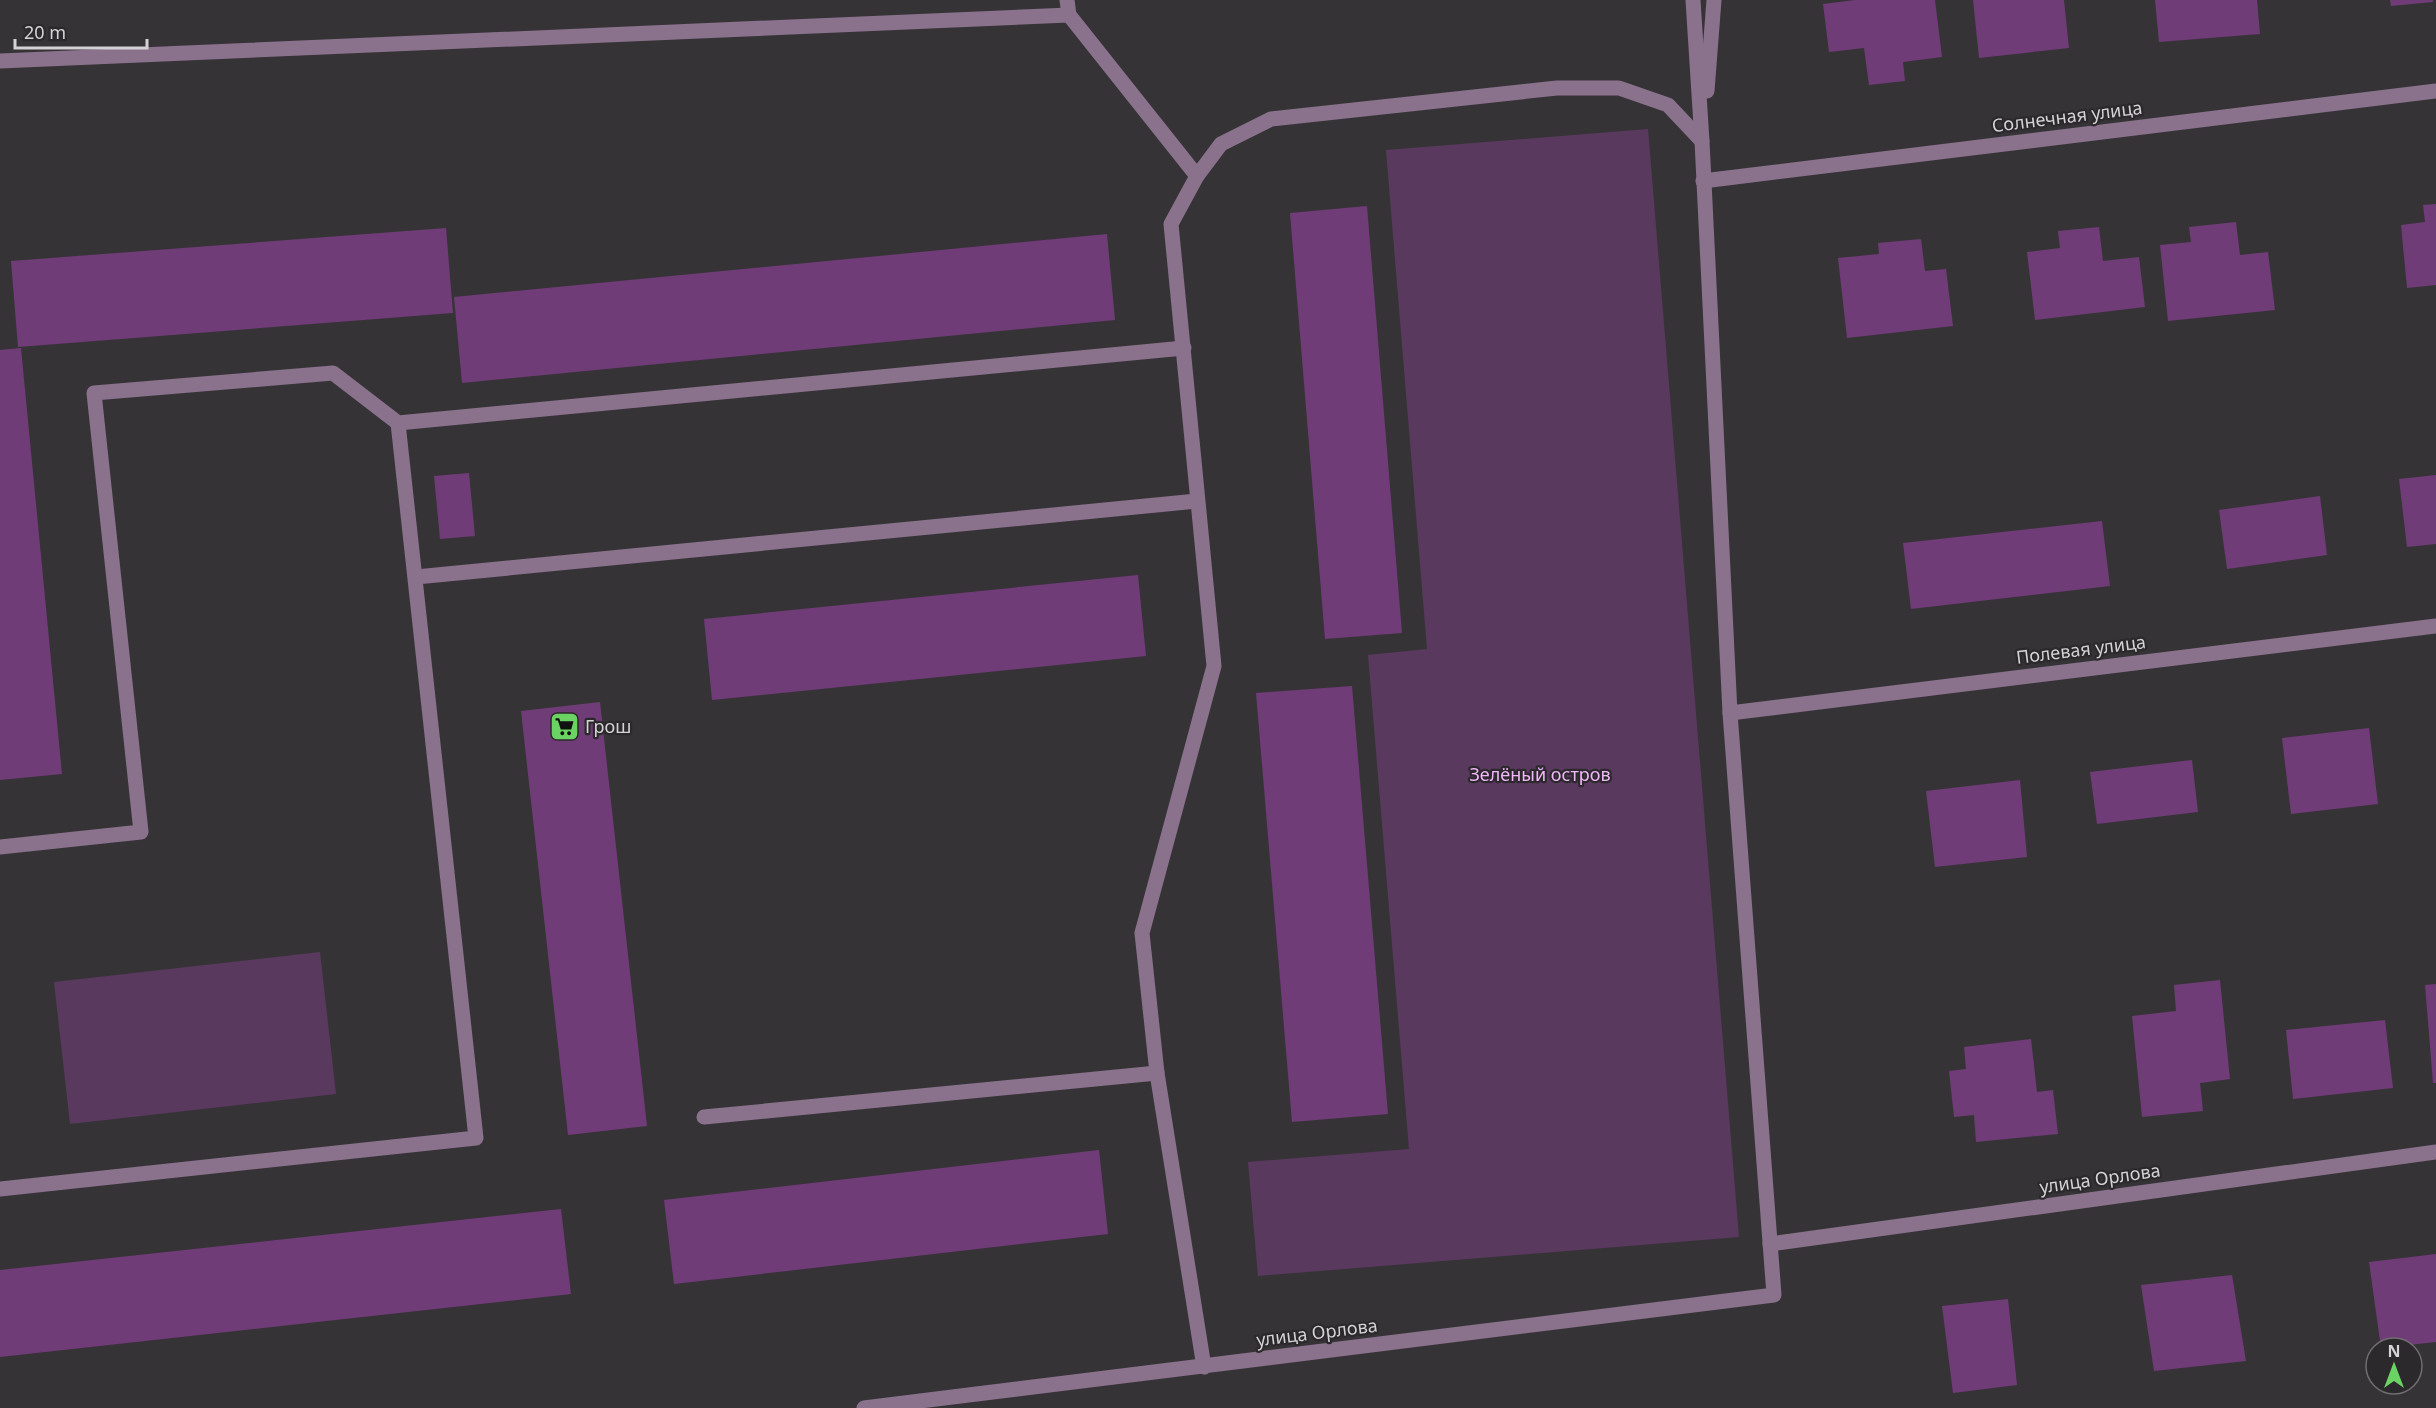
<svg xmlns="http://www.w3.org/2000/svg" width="2436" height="1408" viewBox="0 0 2436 1408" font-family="'Noto Sans',sans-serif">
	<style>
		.green { fill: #5a395f }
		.building { fill: #703c78 }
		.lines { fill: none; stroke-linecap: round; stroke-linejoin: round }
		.minor { stroke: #8a728d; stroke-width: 15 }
		.labels { text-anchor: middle; stroke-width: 4.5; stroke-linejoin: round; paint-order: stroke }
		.street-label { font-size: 18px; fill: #d5d2d5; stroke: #2c292d }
		.poi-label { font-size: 18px; fill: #d5d2d5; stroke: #2c292d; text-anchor: start }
		.park-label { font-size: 18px; fill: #f2b6fa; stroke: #2c292d }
	</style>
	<rect width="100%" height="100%" fill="#363337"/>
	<g class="green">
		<path d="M1648,129l91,1108 -481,39 -10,-114 161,-13 -41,-494 59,-6 -41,-499z"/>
		<path d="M320,952l16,142 -266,30 -16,-142z"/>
	</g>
	<g class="building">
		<path d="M1855,0h80l7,57 -39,5 2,19 -36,4 -5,-37 -35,4 -6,-48z"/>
		<path d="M1973,0h91l5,48 -90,10z"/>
		<path d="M2155,0h102l3,34 -101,8z"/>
		<path d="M2390,0h43v2l-42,4z"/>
		<path d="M2436,204v81l-29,3 -6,-63 24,-3 -2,-17z"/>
		<path d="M1367,206l35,427 -77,6 -35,-426z"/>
		<path d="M2236,222l4,33 28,-3 7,58 -107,11 -8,-76 31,-3 -2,-15z"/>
		<path d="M2099,227l4,34 36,-4 6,50 -110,13 -8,-68 33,-4 -2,-17z"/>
		<path d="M446,228l7,85 -435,34 -7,-86z"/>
		<path d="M1107,234l8,86 -653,63 -8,-86z"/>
		<path d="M1921,239l4,32 21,-2 7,57 -106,12 -9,-80 41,-4 -1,-11z"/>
		<path d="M21,348l41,426 -62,6v-430z"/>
		<path d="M469,473l6,63 -35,3 -6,-63z"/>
		<path d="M2436,475v69l-29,3 -8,-68z"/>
		<path d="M2320,496l7,59 -100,14 -8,-59z"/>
		<path d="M2102,521l8,65 -199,23 -8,-66z"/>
		<path d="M1138,575l8,81 -434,44 -8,-81z"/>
		<path d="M1352,686l36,428 -96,8 -36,-429z"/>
		<path d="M600,702l47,424 -79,9 -47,-424z"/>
		<path d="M2369,728l9,76 -87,10 -9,-76z"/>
		<path d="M2192,760l6,52 -101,12 -7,-52z"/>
		<path d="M2020,780l7,77 -92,10 -9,-76z"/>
		<path d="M2220,980l10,99 -30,4 3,28 -61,6 -10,-101 44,-5 -2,-26z"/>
		<path d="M2436,984v99h-3l-8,-98z"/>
		<path d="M2385,1020l8,68 -100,11 -7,-69z"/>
		<path d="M2031,1039l6,53 16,-2 5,44 -82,8 -2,-27 -20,2 -5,-46 17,-2 -2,-22z"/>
		<path d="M1099,1150l9,84 -434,50 -10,-84z"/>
		<path d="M561,1209l10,85 -571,63v-87z"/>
		<path d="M2436,1254v88l-55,6 -12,-86z"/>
		<path d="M2232,1275l14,86 -92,10 -13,-86z"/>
		<path d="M2008,1299l9,86 -64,8 -11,-87z"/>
	</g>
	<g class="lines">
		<g class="minor">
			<path d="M1067,0l2,15 128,161"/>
			<path d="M0,61l1069,-46"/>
			<path d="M1707,91l7,-91"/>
			<path d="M1703,181l733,-90"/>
			<path d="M416,577l781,-76"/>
			<path d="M1730,713l706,-87"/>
			<path d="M0,847l141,-15 -47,-439 239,-20 65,50 786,-75"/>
			<path d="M704,1117l453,-44"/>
			<path d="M0,1189l476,-51 -78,-715"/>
			<path d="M1770,1244l666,-92"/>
			<path d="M1204,1367l-47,-294 -15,-140 72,-267 -43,-442 26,-48 24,-32 50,-25 286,-31h62l49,17 34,36"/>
			<path d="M864,1408l910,-113 -44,-582 -28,-572 -9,-141"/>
		</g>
	</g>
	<defs>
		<symbol id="supermarket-square" viewBox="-11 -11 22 22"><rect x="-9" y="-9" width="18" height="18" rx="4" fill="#6bd363" stroke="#2c292d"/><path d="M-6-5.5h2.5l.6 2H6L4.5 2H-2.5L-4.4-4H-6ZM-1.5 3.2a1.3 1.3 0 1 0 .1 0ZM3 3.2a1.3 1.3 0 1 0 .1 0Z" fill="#111"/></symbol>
	</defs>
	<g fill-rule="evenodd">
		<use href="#supermarket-square" x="548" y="710" width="33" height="33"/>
	</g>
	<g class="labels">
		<g class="street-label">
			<text transform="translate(2067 117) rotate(-7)" y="6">Солнечная улица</text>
			<text transform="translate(2081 650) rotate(-7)" y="6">Полевая улица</text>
			<text transform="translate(2100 1179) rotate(-8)" y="6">улица Орлова</text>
			<text transform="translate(1317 1333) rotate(-7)" y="6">улица Орлова</text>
		</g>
		<g class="poi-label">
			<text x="585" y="733">Грош</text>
		</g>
		<g class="park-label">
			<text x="1540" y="781">Зелёный остров</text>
		</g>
	</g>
	<g transform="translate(2394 1366)"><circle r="28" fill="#2c292d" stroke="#706d70" stroke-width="1.5"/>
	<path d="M0-4.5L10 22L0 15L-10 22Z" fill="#6bd363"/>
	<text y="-9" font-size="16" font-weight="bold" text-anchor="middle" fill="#d5d2d5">N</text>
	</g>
	<path d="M15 39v9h132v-9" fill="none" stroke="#d5d2d5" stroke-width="3"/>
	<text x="24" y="39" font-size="18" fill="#d5d2d5" stroke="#2c292d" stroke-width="4.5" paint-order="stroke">20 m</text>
</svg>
